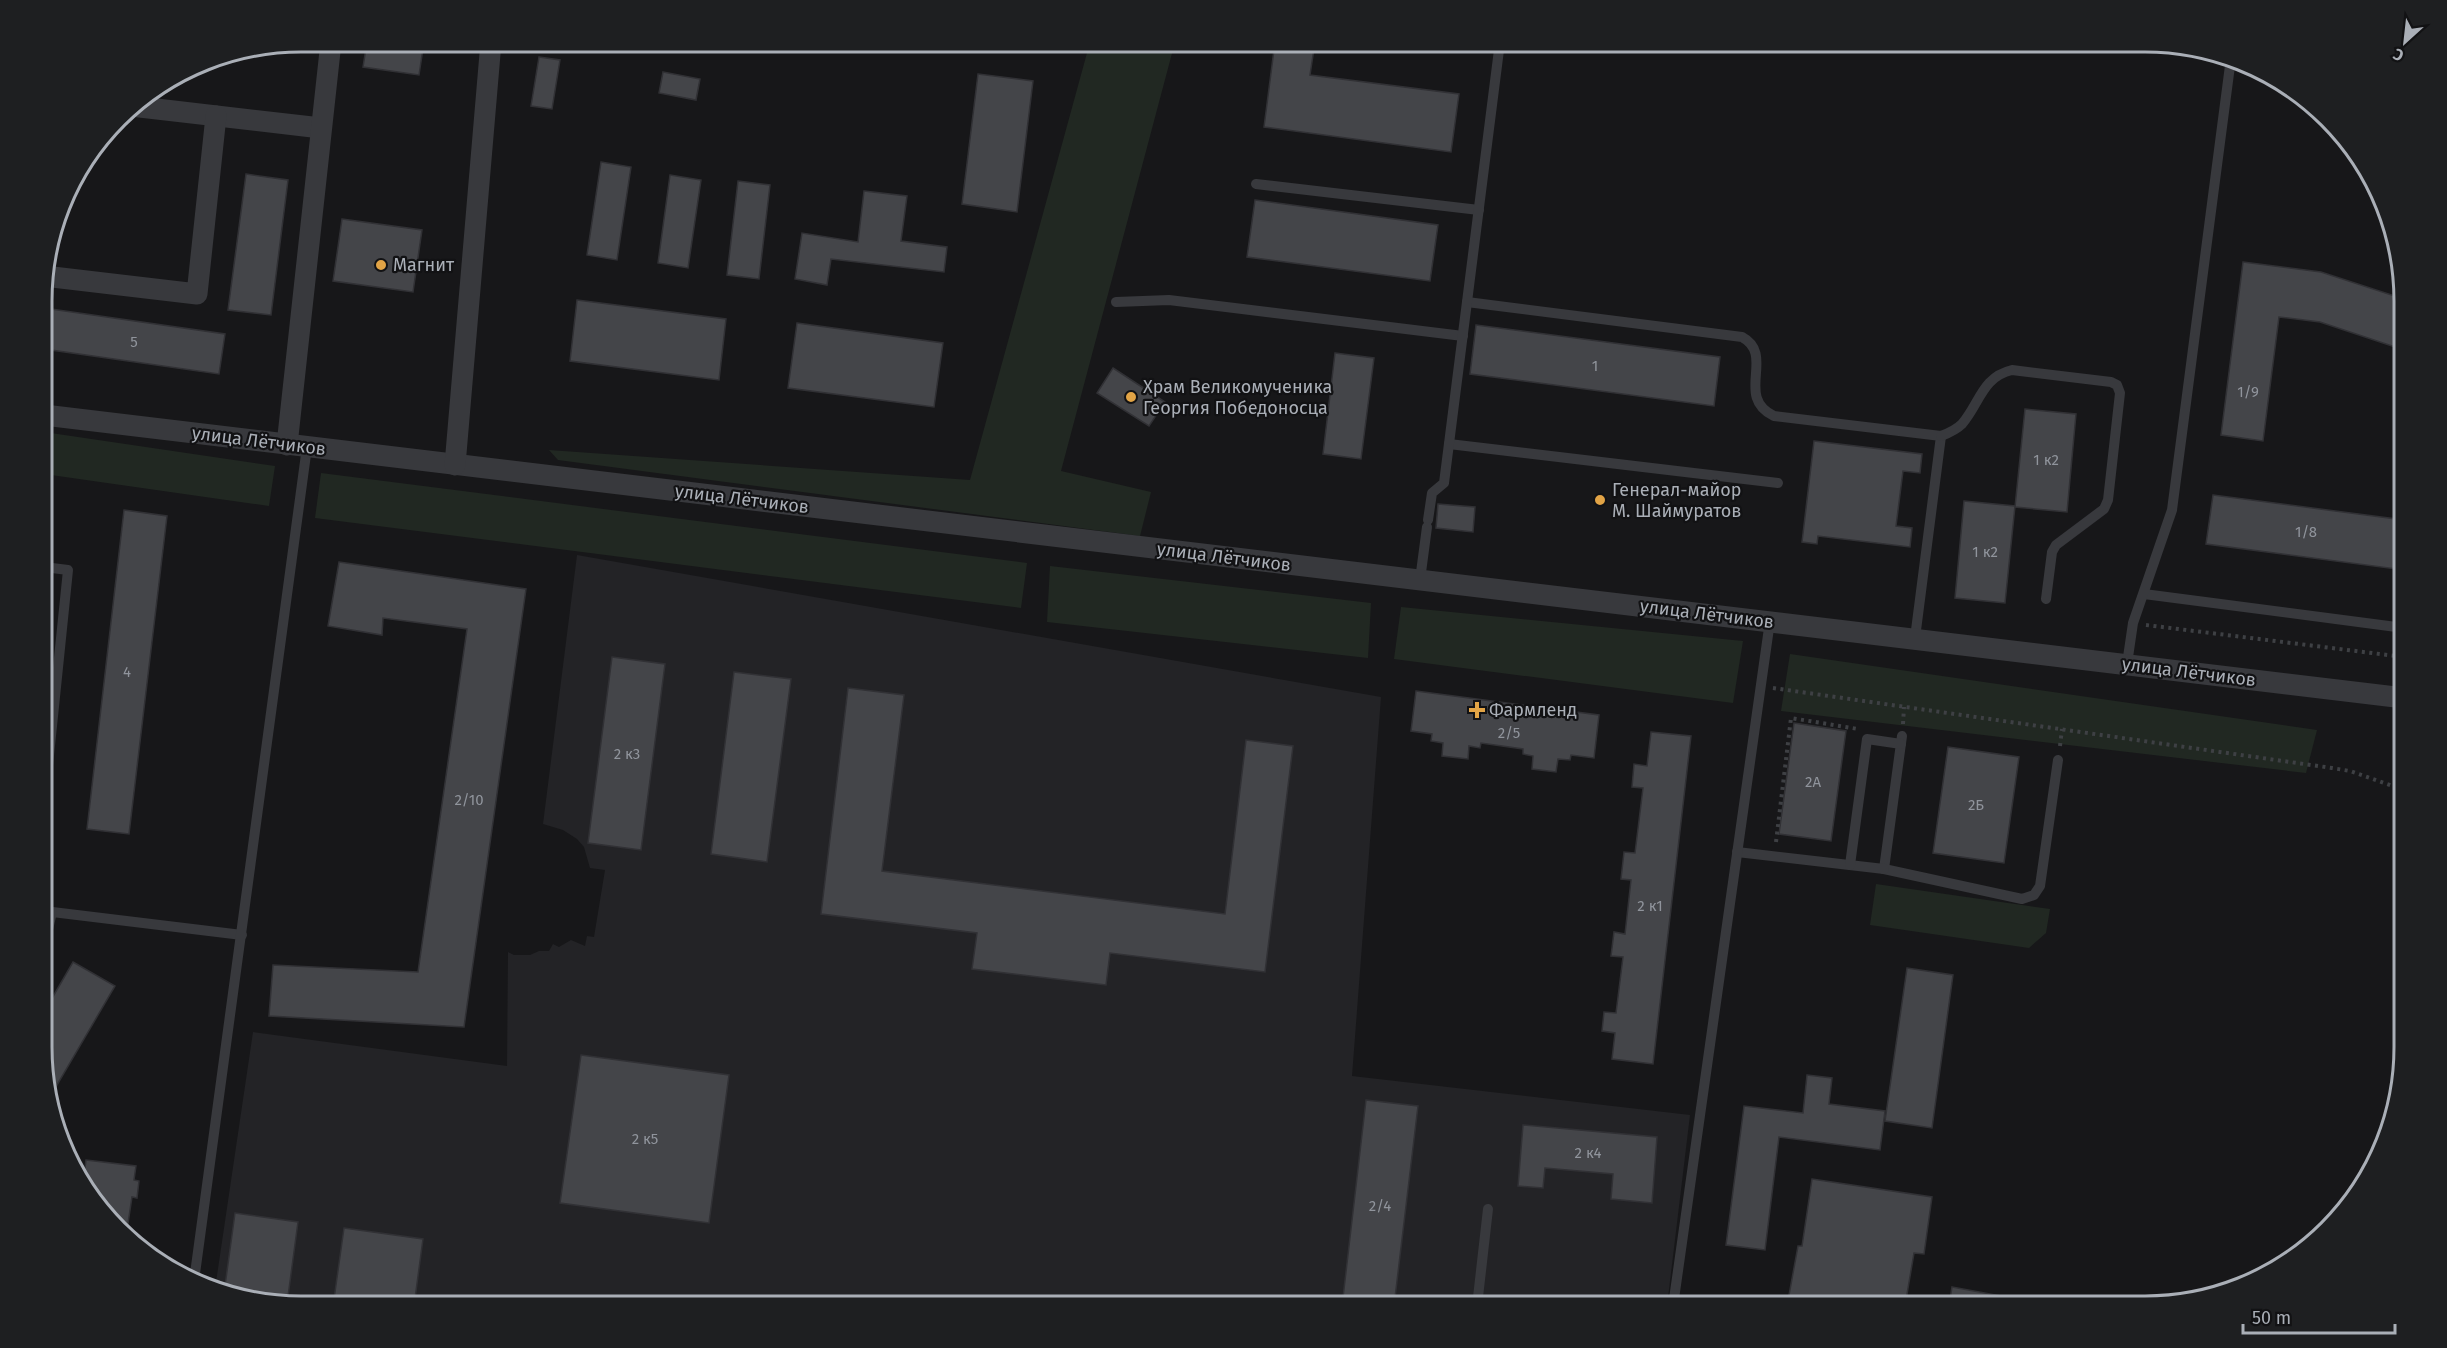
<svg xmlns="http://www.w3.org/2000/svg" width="2447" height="1348" viewBox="0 0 2447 1348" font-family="'Fira Sans',sans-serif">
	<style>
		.built { fill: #232326 }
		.green { fill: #212822 }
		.building { fill: #444549; stroke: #313135; stroke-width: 1.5 }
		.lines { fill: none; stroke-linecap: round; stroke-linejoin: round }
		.path { stroke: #3e4044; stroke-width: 4; stroke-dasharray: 3 4.5; stroke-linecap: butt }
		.lane { stroke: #38393d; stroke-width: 10 }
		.street { stroke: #38393d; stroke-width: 21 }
		.poi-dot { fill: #e2a446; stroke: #121214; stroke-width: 2 }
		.labels { text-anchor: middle; stroke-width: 4.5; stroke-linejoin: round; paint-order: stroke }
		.number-label { font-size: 15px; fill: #90949c }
		.poi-label { font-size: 18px; fill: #aaafb7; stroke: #121214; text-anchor: start }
		.street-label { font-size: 18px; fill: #aaafb7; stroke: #121214 }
		.rim { fill: none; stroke: #aaafb7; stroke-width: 3 }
	</style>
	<rect width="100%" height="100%" fill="#171719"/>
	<path class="built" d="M577,555l804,142 -29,379 338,39 -23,191h-1366l-67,-9 -19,-8 38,-257 254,34 1,-114 6,3h16l9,-4h10l4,-7 6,3 12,-7 14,6 2,-10 7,1 11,-67 -15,-2 -6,-21 -7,-8 -14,-9 -20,-6z"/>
	<g class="green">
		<path d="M1090,42h85l-114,429 90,21 -11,44 -582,-76 -9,-10 421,30z"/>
		<path d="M44,432l231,34 -6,40 -225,-32z"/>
		<path d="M321,473l706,90 -6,45 -706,-90z"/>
		<path d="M1050,566l321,37 -3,55 -321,-36z"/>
		<path d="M1401,607l342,34 -10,62 -339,-44z"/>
		<path d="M1790,654l527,76 -11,43 -525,-62z"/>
		<path d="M1876,884l174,25 -4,24 -17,15 -159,-23z"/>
	</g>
	<g class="building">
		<path d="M367,42h57l-5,33 -56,-8z"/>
		<path d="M1275,42h40l-5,33 149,19 -8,58 -187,-25z"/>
		<path d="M539,57l21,3 -8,49 -21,-3z"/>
		<path d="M663,72l37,7 -4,21 -37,-7z"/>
		<path d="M978,74l55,7 -16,131 -55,-8z"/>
		<path d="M601,162l30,5 -14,93 -30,-5z"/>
		<path d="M246,174l42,6 -17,135 -43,-5z"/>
		<path d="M670,175l31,5 -13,88 -30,-5z"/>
		<path d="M738,181l32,4 -11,94 -32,-4z"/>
		<path d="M864,191l43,5 -6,45 46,6 -3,25 -113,-13 -4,26 -32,-6 7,-46 56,9z"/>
		<path d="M1255,200l183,25 -8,56 -183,-24z"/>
		<path d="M342,219l80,11 -9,62 -80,-11z"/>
		<path d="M2243,262l78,10 83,27v51l-84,-28 -41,-5 -16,124 -42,-6z"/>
		<path d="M577,300l149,19 -7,61 -149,-19z"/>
		<path d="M44,308l181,26 -6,40 -175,-25z"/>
		<path d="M797,323l146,20 -9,64 -146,-19z"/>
		<path d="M1476,325l244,32 -6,49 -244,-32z"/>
		<path d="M1335,353l39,5 -13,101 -38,-5z"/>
		<path d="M1113,368l52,34 -16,24 -52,-33z"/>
		<path d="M2025,409l51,5 -9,98 -52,-5z"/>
		<path d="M1814,441l108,13 -2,19 -17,-2 -7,55 16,2 -2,19 -92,-11 -1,8 -15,-2z"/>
		<path d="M2213,495l191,25v50l-198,-26z"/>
		<path d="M1964,501l51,5 -10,97 -50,-5z"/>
		<path d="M1438,504l37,3 -2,25 -37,-4z"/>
		<path d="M124,510l43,6 -38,318 -42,-5z"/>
		<path d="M339,562l187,27 -62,438 -195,-11 4,-51 145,7 49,-343 -84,-11 -1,17 -54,-9z"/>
		<path d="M612,657l53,7 -24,186 -53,-7z"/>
		<path d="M734,672l57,7 -24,183 -56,-8z"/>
		<path d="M848,688l56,7 -22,176 343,43 21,-174 47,6 -28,226 -155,-19 -4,32 -134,-16 5,-36 -156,-19z"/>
		<path d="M1416,691l183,24 -5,43 -23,-3 -1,5 -12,-1 -2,13 -24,-3 1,-13 -10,-2v-5l-42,-6 -1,5 -11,-2 -1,13 -26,-3 1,-13 -12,-2 1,-7 -21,-3z"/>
		<path d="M1794,723l52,8 -15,110 -52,-7z"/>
		<path d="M1651,732l40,4 -38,328 -41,-5 3,-26 -13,-2 2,-19 12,1 7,-56 -12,-1 3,-24 11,2 6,-54 -10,-1 3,-27 11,1 8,-65 -11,-1 2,-23 13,2z"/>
		<path d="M1948,747l71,10 -15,106 -71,-10z"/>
		<path d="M73,962l42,24 -65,111 -6,-17v-68z"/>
		<path d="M1907,968l46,7 -21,153 -47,-7z"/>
		<path d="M581,1055l148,20 -20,148 -149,-20z"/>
		<path d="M1807,1075l25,3 -3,26 56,7 -5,39 -101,-13 -14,113 -39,-5 18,-139 59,7z"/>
		<path d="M1366,1100l52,6 -24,200h-52z"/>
		<path d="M1523,1125l134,12 -5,66 -41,-4 2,-25 -68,-6 -2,20 -25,-2z"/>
		<path d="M86,1160l50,6 -2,14 5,1 -2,17 -5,-1 -5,33 -41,-39 -3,-7z"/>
		<path d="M1812,1179l120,18 -8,57 -10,-1 -9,53h-118l11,-60h4z"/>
		<path d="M235,1213l63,9 -11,82 -53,-7 -10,-4z"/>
		<path d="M344,1228l79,11 -9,67h-81z"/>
		<path d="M1952,1287l55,10 -1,9h-57z"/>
	</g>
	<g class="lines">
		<g class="path">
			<path d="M2146,625l258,32"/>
			<path d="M1773,688l559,80 18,3 54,19"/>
			<path d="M1903,724l1,-17"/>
			<path d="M2060,746l2,-17"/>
			<path d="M1776,842l15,-124 67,11"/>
		</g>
		<g class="lane">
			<path d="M1256,184l223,26"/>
			<path d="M1116,302l53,-2 294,36"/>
			<path d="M1467,302l275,35c34,18 -8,60 32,79l167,20 -26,202"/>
			<path d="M1941,436c8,-3 15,-6 21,-12 18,-21 20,-47 50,-54l99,12 6,3 3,8 -12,107 -4,9 -48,36 -4,7 -6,47"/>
			<path d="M1449,444l329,39"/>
			<path d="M1428,520l4,-27 12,-10 56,-441"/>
			<path d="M44,567l24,3 -24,234"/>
			<path d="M1420,580l7,-53"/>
			<path d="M2144,594l260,34"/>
			<path d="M2127,664l6,-41 39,-113 59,-452"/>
			<path d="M1902,736l-18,133 138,30 12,-4 6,-9 18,-126"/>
			<path d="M1737,852l147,17"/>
			<path d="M1850,865l17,-126 34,5"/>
			<path d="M44,911l198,24"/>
			<path d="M44,947l8,-35"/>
			<path d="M194,1281l113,-834"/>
			<path d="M1477,1306l11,-97"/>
			<path d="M1673,1306l97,-685"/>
		</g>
		<g class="street">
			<path d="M131,106l190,22"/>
			<path d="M44,276l153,18 19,-178"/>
			<path d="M44,415l2360,283"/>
			<path d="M287,445l44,-403"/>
			<path d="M455,465l36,-423"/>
		</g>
	</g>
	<g class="poi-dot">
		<circle cx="381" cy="265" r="6"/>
		<circle cx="1131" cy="397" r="6"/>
		<circle cx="1600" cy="500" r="6"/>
		<path d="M1474 701h6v6h6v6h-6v6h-6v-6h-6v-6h6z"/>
	</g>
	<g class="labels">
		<g class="number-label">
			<text x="134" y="347">5</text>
			<text x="1595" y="371">1</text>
			<text x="2248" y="397">1/9</text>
			<text x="2046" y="465">1 к2</text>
			<text x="2306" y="537">1/8</text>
			<text x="1985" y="557">1 к2</text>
			<text x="127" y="677">4</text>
			<text x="1509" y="738">2/5</text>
			<text x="627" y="759">2 к3</text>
			<text x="1813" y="787">2А</text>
			<text x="469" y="805">2/10</text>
			<text x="1976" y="810">2Б</text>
			<text x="1650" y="911">2 к1</text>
			<text x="645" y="1144">2 к5</text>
			<text x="1588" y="1158">2 к4</text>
			<text x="1380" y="1211">2/4</text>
		</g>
		<g class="poi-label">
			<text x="393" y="271">Магнит</text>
			<text x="1143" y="393">Храм Великомученика<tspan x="1143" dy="21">Георгия Победоносца</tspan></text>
			<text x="1612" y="496">Генерал-майор<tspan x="1612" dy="21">М. Шаймуратов</tspan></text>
			<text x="1489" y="716">Фармленд</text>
		</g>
		<g class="street-label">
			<text transform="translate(259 441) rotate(7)" y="6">улица Лётчиков</text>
			<text transform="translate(742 499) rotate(7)" y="6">улица Лётчиков</text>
			<text transform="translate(1224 557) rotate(7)" y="6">улица Лётчиков</text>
			<text transform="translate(1707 614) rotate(7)" y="6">улица Лётчиков</text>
			<text transform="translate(2189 672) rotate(7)" y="6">улица Лётчиков</text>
		</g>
	</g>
	<path d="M0 0H2447V1348H0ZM301 52H2145A249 249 0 0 1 2394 301V1047A249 249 0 0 1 2145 1296H301A249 249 0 0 1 52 1047V301A249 249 0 0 1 301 52Z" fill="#1e1f21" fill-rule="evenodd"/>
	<path class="rim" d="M301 52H2145A249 249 0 0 1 2394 301V1047A249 249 0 0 1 2145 1296H301A249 249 0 0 1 52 1047V301A249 249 0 0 1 301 52Z"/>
	<g transform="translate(2405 42) rotate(207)" stroke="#121214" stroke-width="4.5" paint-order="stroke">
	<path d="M0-4.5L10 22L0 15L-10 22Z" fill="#aaafb7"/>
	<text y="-9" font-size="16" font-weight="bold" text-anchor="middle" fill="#aaafb7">С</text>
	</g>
	<path d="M2243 1324v9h152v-9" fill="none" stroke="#aaafb7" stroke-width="3"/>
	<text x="2252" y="1324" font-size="18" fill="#aaafb7" stroke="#121214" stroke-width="4.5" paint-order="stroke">50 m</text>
</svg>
